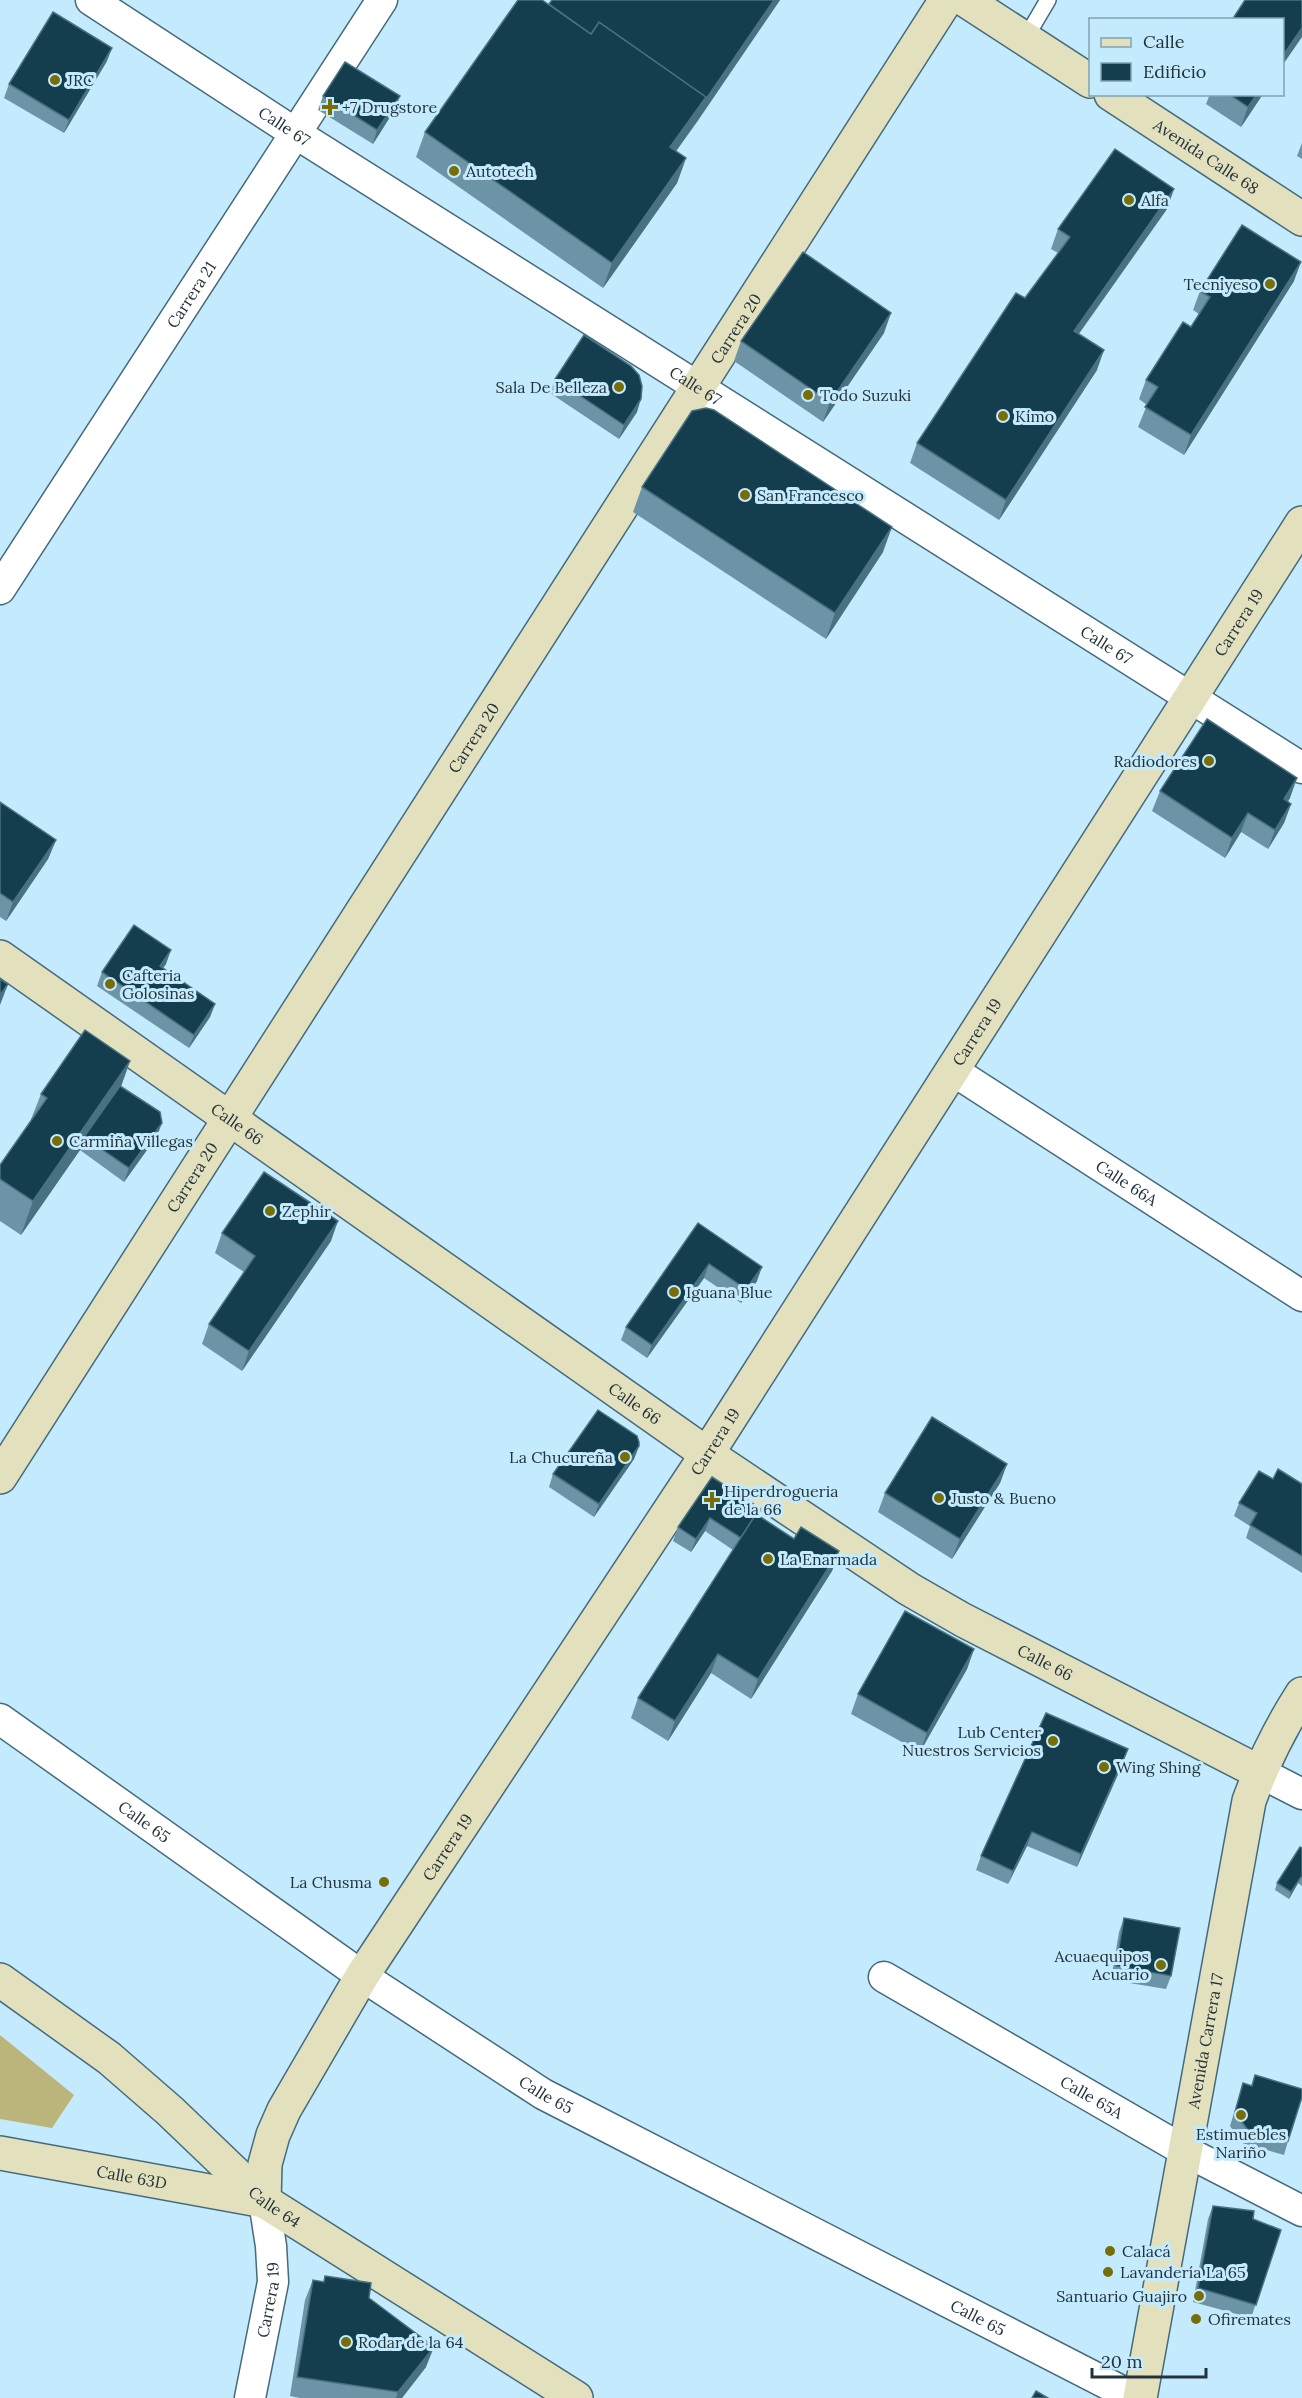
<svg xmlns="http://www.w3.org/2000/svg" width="1302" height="2398" viewBox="0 0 1302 2398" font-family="Lora,serif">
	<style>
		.green { fill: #bbb57b }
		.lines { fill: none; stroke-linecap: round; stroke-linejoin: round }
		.lane-casing { stroke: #466a7b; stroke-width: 18 }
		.street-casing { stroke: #466a7b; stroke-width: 33 }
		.secondary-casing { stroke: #466a7b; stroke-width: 36 }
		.lane { stroke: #fff; stroke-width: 15 }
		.street { stroke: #fff; stroke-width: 30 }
		.secondary { stroke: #e3e0be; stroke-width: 33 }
		.wall { fill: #6c94a6 }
		.shaded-wall { fill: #487282 }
		.building { fill: #143e4e; stroke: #487282; stroke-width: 1.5 }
		.poi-dot { fill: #776d09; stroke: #c3ebfd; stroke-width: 2 }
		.labels { text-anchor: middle; stroke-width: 6; stroke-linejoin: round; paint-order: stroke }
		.poi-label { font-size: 16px; fill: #23333a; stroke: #c3ebfd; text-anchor: start }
		.street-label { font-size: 16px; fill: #23333a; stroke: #c3ebfd }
	</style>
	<rect width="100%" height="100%" fill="#c3ebfd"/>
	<path class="green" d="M0,2035l74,60 -22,33 -52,-9z"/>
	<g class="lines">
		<defs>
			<path id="lane" d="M1025,39l23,-39"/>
			<g id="street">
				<path id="s1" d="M91,0l204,133 1007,635"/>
				<path id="s2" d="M0,589l382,-589"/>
				<path id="s3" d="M952,1070l350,226"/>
				<path id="s4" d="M0,1719l362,257 181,118 592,304"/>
				<path d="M1259,1772l43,22"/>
				<path id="s5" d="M884,1977l301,174 117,60"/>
				<path id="s6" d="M250,2398l23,-116 -2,-36 -7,-45"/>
			</g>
			<g id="secondary">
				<path d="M965,0l125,81"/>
				<path id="s7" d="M1111,94l191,125"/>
				<path id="s8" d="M0,957l707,497 202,135 54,31 296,152"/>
				<path id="s9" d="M0,1477l946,-1477"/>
				<path id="s10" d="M0,1980l109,78 61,53 94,90 312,197"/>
				<path id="s11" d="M0,2153l264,48"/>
				<path id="s12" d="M264,2201l1,-37 8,-29 11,-25 78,-134 345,-522 595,-931"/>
				<path id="s13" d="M1140,2398l109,-597c14,-38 31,-73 53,-107"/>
			</g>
		</defs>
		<use href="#lane" class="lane-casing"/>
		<use href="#street" class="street-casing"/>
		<use href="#secondary" class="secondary-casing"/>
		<use href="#lane" class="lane"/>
		<use href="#street" class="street"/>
		<use href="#secondary" class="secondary"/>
	</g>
	<g class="wall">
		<path d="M780,0l-104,151 10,7 -9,25 -74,105 -187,-131 9,-25 124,-128z"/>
		<path d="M107,61l-43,72 -60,-35 5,-14z"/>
		<path d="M1210,94h53l-22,33 -35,-23z"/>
		<path d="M323,96l72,13 -22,35 -55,-34z"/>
		<path d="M1302,143v16l-5,-3z"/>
		<path d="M1167,209l-88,125 18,36 -98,150 -89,-57 7,-20 108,-145 33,-45 -7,-4 7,-20z"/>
		<path d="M1294,281l-110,174 -46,-28 9,-22 -8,-6 7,-19 45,-53 8,-13 -6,-4 7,-19z"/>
		<path d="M884,333l-61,89 -89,-61 7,-20z"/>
		<path d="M555,379l82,33 -18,27 -69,-46z"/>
		<path d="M642,487l241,65 -57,87 -193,-127z"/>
		<path d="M1160,791l130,7 -2,3 3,3 -7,19 -16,26 -27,-17 -16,26 -73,-47z"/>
		<path d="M0,802l56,38 -8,19 -42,62 -6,-4z"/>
		<path d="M166,964l-3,4 52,36 -5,13 -21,31 -92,-62 5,-14z"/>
		<path d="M130,1061l-9,25 36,50 -33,46 -44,-32 -59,85 -21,-14v-56l30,-43 11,-28z"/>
		<path d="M698,1223l59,58 -16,22 -37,-25 -57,80 -26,-18 5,-13z"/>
		<path d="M222,1233l109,8 -89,130 -40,-27 7,-20 35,-52 -29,-19z"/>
		<path d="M639,1446l-5,13 -40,58 -45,-30 4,-13z"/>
		<path d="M1007,1464l-7,19 -48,76 -74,-47 7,-19z"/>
		<path d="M712,1477l49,32 -2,7 35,23 45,12 -7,20 -81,128 -40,-26 -43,68 -37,-23 7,-20 95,-148 -28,-19 -14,21 -18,-11 5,-14z"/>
		<path d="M1273,1479l29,5v89l-56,-35 4,-12 -16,-10 5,-13z"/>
		<path d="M974,1649l-7,20 -47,83 -69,-38 7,-20z"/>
		<path d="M1123,1763l-46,104 -50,-21 -19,38 -32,-14 5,-14z"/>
		<path d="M1302,1848v38l-4,-3 -9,16 -14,-9 2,-7z"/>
		<path d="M1124,1918l47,58 -5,13 -55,-9 8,-48z"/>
		<path d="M1255,2075l33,66 -4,14 -42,-12 -12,-17 13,-43 8,3z"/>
		<path d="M1213,2206l68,24 -30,88 -58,-16 15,-83z"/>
		<path d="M325,2276l44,22 57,69 -24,31h-102l-10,-2 15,-96 8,-20 10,2z"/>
	</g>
	<g class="shaded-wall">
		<path d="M774,0h6l-83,122 -36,50 9,-25z"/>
		<path d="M1302,28v9l-20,29v-9z"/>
		<path d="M112,48l-5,13 -43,72 5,-13z"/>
		<path d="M1257,94h6l-22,33 7,-20z"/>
		<path d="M400,96l-5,13 -22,35 4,-14z"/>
		<path d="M686,158l-9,25 -74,105 9,-25z"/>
		<path d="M1174,189l-7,20 -100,141 7,-19z"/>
		<path d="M1301,262l-7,19 -110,174 7,-20z"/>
		<path d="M891,313l-7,20 -61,89 7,-20z"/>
		<path d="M1104,350l-7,20 -98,150 7,-20z"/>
		<path d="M641,399l-4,13 -18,27 5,-14z"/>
		<path d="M892,527l-9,25 -57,87 9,-26z"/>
		<path d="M1297,778l-7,20 -13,20 7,-19z"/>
		<path d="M1291,804l-7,19 -16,26 7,-19z"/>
		<path d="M1248,813l-7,19 -16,26 7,-20z"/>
		<path d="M56,840l-8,19 -42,62 7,-19z"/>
		<path d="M171,950l-5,14 -11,16 5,-14z"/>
		<path d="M8,984l-8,21v-10z"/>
		<path d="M215,1004l-5,13 -21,31 5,-13z"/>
		<path d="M130,1061l-12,34 -34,42 -4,13 -59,85 12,-34z"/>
		<path d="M162,1123l-5,13 -33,46 5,-14z"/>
		<path d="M338,1221l-7,20 -89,130 7,-20z"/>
		<path d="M709,1264l-5,14 -57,80 5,-13z"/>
		<path d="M762,1267l-5,14 -16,22 5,-14z"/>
		<path d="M639,1446l-5,13 -40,58 5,-13z"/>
		<path d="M1007,1464l-7,19 -48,76 8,-20z"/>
		<path d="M710,1518l-5,13 -14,21 5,-13z"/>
		<path d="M839,1551l-7,20 -81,128 7,-20z"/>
		<path d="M974,1649l-7,20 -47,83 7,-19z"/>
		<path d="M718,1654l-7,19 -43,68 7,-20z"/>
		<path d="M1128,1749l-5,14 -46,104 4,-13z"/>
		<path d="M1032,1832l-5,14 -19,38 5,-13z"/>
		<path d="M1301,1877l-3,6 -9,16 2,-7z"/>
		<path d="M434,2347l-8,20 -24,31h-6l2,-6z"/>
	</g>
	<g class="building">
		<path d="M518,0h24l49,34 8,-12 107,75 -36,50 16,11 -74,105 -187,-131z"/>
		<path d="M552,0h222l-70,102 2,-5 -107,-75 -8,12 -42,-30z"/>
		<path d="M1245,0h57v28l-20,29v-37h-50z"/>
		<path d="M53,12l59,36 -43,72 -60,-36z"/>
		<path d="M345,62l55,34 -23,34 -54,-34z"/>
		<path d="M1229,94h28l-9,13z"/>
		<path d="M1115,149l59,40 -100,142 30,19 -98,150 -89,-57 99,-150 9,5 45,-61 -12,-8z"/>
		<path d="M1242,225l59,37 -110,173 -46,-28 13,-20 -12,-7 37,-58 8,5 19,-30 -10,-6z"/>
		<path d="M803,252l88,61 -61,89 -89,-61z"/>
		<path d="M584,335l47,31 8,9 3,11 -1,13 -17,26 -69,-46z"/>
		<path d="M706,408l8,2 178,117 -57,86 -193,-126 50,-76z"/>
		<path d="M1207,719l90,59 -13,21 7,5 -16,26 -27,-17 -16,25 -72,-47z"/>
		<path d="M0,802l56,38 -43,62 -13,-9z"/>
		<path d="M134,925l37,25 -11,16 55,38 -21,31 -92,-63z"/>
		<path d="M0,979l8,5 -8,11z"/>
		<path d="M85,1030l45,31 -97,140 -33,-22v-14l47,-67 -6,-4z"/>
		<path d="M120,1086l40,26 2,11 -33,45 -45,-31z"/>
		<path d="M264,1172l74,49 -89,130 -40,-27 46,-68 -33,-23z"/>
		<path d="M698,1223l64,44 -16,22 -37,-25 -57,81 -26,-18z"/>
		<path d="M598,1410l39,26 2,6v4l-40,58 -46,-30z"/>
		<path d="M932,1417l75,47 -47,75 -75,-46z"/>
		<path d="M1278,1469l24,15v72l-52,-31 7,-12 -18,-10 20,-32 14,8z"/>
		<path d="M712,1477l49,32 -4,6 -1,-1 -15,24 -31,-20 -14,21 -18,-12z"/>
		<path d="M756,1514l38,25 7,-12 38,24 -81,128 -40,-25 -43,67 -37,-23z"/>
		<path d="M905,1611l69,38 -47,84 -69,-39z"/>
		<path d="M1046,1713l82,36 -47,105 -49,-22 -19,39 -32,-15z"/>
		<path d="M1300,1847l2,1v29h-1l-10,15 -14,-9z"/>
		<path d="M1124,1918l56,10 -9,48 -55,-10z"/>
		<path d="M1255,2075l47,14v8l-14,44 -41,-12 -12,-17 8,-29 9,3z"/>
		<path d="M1213,2206l41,5 -1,8 28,11 -25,75 -58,-17z"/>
		<path d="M325,2276l46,7 -2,15 65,49 -36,45 -101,-15 16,-97 11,2z"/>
		<path d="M1036,2391l12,7h-16z"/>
	</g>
	<g class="poi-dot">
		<circle cx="55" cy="80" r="6"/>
		<path d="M327 98h6v6h6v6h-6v6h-6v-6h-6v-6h6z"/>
		<circle cx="454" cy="171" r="6"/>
		<circle cx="1129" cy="200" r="6"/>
		<circle cx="1270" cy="284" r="6"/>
		<circle cx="619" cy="387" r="6"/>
		<circle cx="808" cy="395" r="6"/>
		<circle cx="1003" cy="416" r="6"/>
		<circle cx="745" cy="495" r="6"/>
		<circle cx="1209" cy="761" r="6"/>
		<circle cx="110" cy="984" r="6"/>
		<circle cx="57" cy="1141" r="6"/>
		<circle cx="270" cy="1211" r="6"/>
		<circle cx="674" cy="1292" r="6"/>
		<circle cx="625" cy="1457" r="6"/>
		<circle cx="939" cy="1498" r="6"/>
		<path d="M709 1491h6v6h6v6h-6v6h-6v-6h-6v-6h6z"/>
		<circle cx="768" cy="1559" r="6"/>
		<circle cx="1053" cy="1741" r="6"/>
		<circle cx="1104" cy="1767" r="6"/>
		<circle cx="384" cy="1882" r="6"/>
		<circle cx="1161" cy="1965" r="6"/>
		<circle cx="1241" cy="2115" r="6"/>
		<circle cx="1110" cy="2251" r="6"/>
		<circle cx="1108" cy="2272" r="6"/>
		<circle cx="1199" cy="2296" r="6"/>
		<circle cx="1196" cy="2319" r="6"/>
		<circle cx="346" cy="2342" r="6"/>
	</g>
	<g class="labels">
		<g class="poi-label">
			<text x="67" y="86">JRC</text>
			<text x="342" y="113">+7 Drugstore</text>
			<text x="466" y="177">Autotech</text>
			<text x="1141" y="206">Alfa</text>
			<text x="1258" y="290" text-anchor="end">Tecniyeso</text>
			<text x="607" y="393" text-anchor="end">Sala De Belleza</text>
			<text x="820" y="401">Todo Suzuki</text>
			<text x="1015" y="422">Kimo</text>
			<text x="757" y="501">San Francesco</text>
			<text x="1197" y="767" text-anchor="end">Radiodores</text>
			<text x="122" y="981">Cafteria<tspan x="122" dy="18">Golosinas</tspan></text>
			<text x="69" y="1147">Carmiña Villegas</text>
			<text x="282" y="1217">Zephir</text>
			<text x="686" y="1298">Iguana Blue</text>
			<text x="613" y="1463" text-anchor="end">La Chucureña</text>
			<text x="724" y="1497">Hiperdrogueria<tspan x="724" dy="18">de la 66</tspan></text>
			<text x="951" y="1504">Justo &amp; Bueno</text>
			<text x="780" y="1565">La Enarmada</text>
			<text x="1041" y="1738" text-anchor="end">Lub Center<tspan x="1041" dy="18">Nuestros Servicios</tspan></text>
			<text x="1116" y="1773">Wing Shing</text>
			<text x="372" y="1888" text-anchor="end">La Chusma</text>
			<text x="1149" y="1962" text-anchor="end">Acuaequipos<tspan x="1149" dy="18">Acuario</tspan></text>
			<text x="1241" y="2140" text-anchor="middle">Estimuebles<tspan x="1241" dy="18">Nariño</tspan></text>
			<text x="1122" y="2257">Calacá</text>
			<text x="1120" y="2278">Lavandería La 65</text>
			<text x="1187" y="2302" text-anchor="end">Santuario Guajiro</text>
			<text x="1208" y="2325">Ofiremates</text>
			<text x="358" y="2348">Rodar de la 64</text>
		</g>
		<g class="street-label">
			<text dy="6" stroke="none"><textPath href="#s1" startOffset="231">Calle 67</textPath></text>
			<text dy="6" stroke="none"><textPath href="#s7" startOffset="114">Avenida Calle 68</textPath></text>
			<text dy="6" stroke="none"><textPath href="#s2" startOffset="351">Carrera 21</textPath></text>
			<text dy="6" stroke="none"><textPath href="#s9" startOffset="1364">Carrera 20</textPath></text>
			<text dy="6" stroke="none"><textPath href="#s1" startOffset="717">Calle 67</textPath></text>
			<text dy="6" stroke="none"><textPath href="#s12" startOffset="1862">Carrera 19</textPath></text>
			<text dy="6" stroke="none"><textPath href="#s1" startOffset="1203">Calle 67</textPath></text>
			<text dy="6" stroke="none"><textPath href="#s9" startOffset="878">Carrera 20</textPath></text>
			<text dy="6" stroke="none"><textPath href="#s12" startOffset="1376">Carrera 19</textPath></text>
			<text dy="6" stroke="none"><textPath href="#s8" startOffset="290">Calle 66</textPath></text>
			<text dy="6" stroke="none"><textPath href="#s9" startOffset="356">Carrera 20</textPath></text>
			<text dy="6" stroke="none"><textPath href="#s3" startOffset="208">Calle 66A</textPath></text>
			<text dy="6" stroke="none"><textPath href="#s8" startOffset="776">Calle 66</textPath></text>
			<text dy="6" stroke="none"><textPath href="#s12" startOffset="890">Carrera 19</textPath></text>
			<text dy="6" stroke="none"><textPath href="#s8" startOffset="1262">Calle 66</textPath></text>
			<text dy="6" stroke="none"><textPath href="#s4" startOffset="177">Calle 65</textPath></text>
			<text dy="6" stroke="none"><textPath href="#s12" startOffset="404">Carrera 19</textPath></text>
			<text dy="6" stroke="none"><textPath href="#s13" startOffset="363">Avenida Carrera 17</textPath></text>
			<text dy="6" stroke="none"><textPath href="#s4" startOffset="663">Calle 65</textPath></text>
			<text dy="6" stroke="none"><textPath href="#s5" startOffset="240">Calle 65A</textPath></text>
			<text dy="6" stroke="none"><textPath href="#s11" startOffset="134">Calle 63D</textPath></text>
			<text dy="6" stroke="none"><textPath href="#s10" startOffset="357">Calle 64</textPath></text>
			<text dy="6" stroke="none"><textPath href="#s6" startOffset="100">Carrera 19</textPath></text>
			<text dy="6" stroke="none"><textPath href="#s4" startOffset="1149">Calle 65</textPath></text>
		</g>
	</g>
	<rect x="1089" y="18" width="195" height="78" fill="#c3ebfd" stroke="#83a1af" stroke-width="1.5"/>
	<rect x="1101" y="38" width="30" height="9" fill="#e3e0be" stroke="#83a1af" stroke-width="1.5"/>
	<text x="1143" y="48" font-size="18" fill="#23333a">Calle</text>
	<rect x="1101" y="63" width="30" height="18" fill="#143e4e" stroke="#83a1af" stroke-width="1.5"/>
	<text x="1143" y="78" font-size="18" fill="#23333a">Edificio</text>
	<path d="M1092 2368v9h114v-9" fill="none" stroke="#23333a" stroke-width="3"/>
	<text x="1101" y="2368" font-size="18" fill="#23333a" stroke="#c3ebfd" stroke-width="4.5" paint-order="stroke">20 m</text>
</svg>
